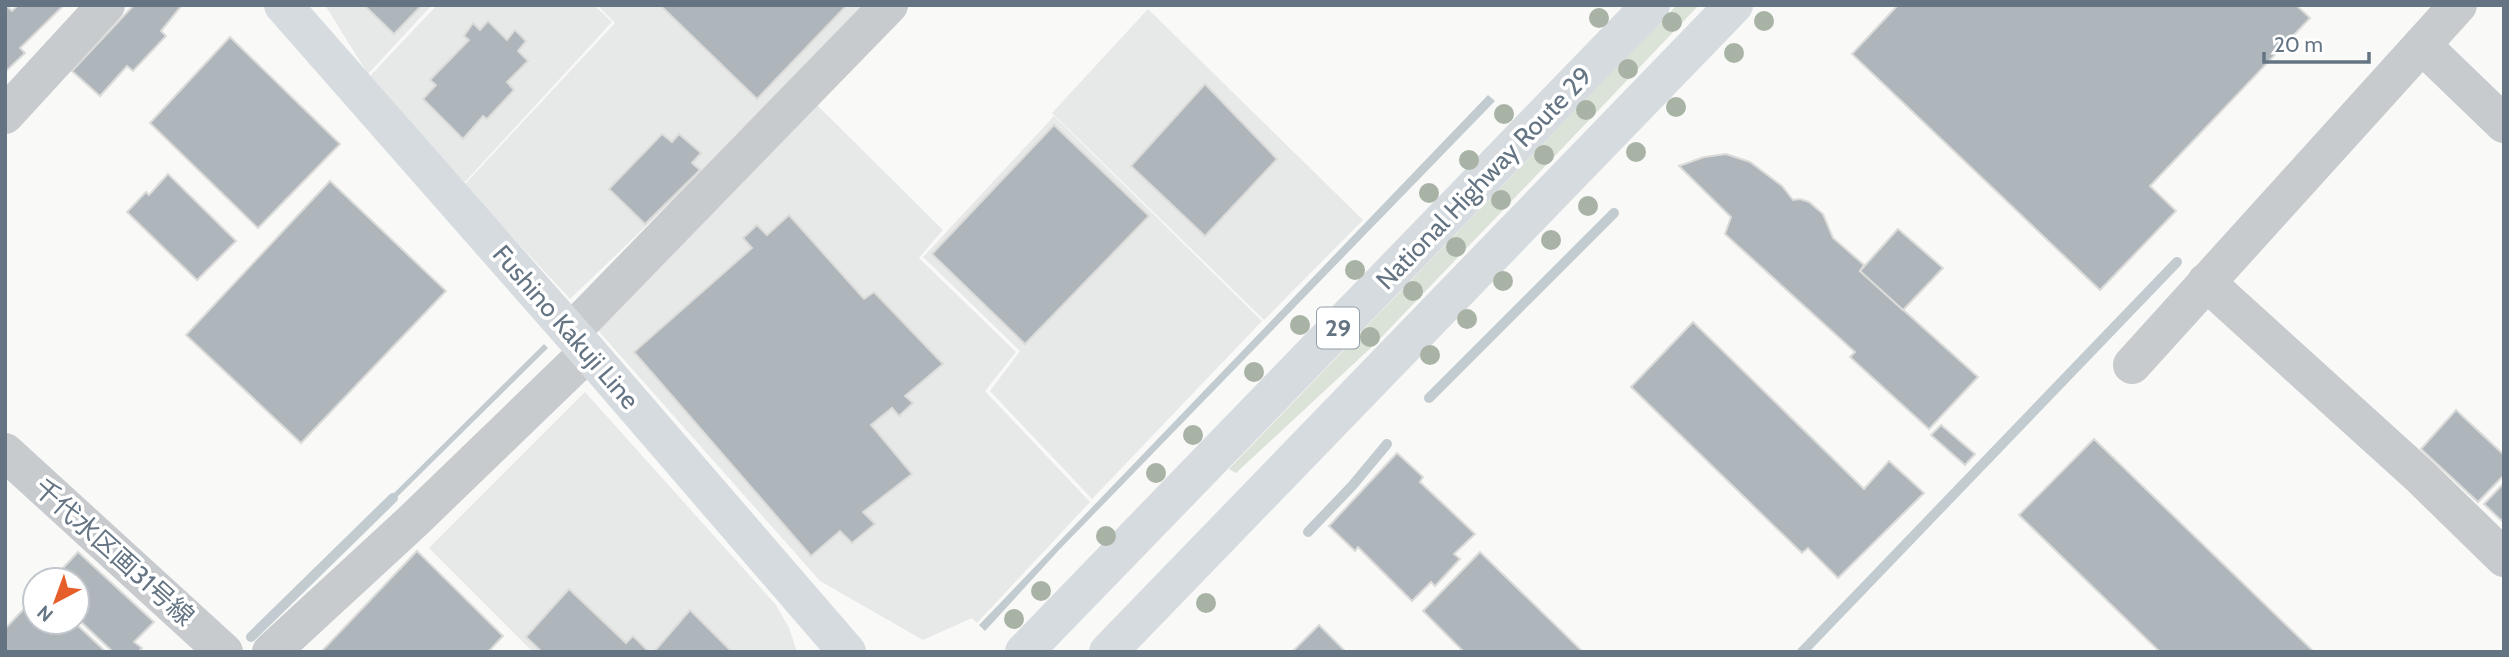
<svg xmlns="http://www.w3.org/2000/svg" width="2509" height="657" viewBox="0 0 2509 657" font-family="Cabin,'Noto Sans JP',sans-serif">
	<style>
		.built { fill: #e7e8e8 }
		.green { fill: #dbe2d8 }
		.water { fill: #c2cbd0 }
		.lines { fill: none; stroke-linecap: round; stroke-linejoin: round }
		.stream { stroke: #c2cbd0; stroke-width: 10 }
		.building { fill: #aeb6bc; stroke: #dbdbd9; stroke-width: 2 }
		.minor { stroke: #c7cbce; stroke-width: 38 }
		.major { stroke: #d6dbdf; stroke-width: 38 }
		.highway { stroke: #d6dbdf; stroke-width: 38 }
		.tree { fill: #a8b3a6 }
		.labels { text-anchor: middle; stroke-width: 7; stroke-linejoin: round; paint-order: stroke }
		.shield { fill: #fff; stroke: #929ea8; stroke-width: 2 }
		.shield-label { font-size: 24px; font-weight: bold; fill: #647483 }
		.street-label { font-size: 26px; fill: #647483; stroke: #fff }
	</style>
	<rect width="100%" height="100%" fill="#f9f9f7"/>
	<g class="built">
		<path d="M325,5h107l-64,69z"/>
		<path d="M437,5h157l18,17 -148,161 -94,-107z"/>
		<path d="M597,5h268l-154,159 -141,135 -106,-114 151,-162z"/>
		<path d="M1148,9l215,211 -99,100 -212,-207z"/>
		<path d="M814,102l129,128 -24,28 97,94 -31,39 105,111 -113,121 -5,-5 -49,22 -103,-59 -225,-254z"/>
		<path d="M1054,116l208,205 -170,178 -102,-108 30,-40 -97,-94z"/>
		<path d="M585,392l191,213 13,23 8,24h-264l-104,-104z"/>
	</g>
	<path class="green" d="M1677,5h22l-323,338 -140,130 -7,-4z"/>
	<g class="water">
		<path d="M1488,95l7,6 -436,449 -74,81 -6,-6z"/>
		<path d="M544,344l4,4 -163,161 -4,-3z"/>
	</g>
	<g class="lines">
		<g class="stream">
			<path d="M1429,398l185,-185"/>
			<path d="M1308,532l44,-46 35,-42"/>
			<path d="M251,637l142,-139"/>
			<path d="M1802,652l375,-390"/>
		</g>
	</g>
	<g class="building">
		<path d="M5,5l7,6 6,-6h46l-44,43 5,5 -20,19z"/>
		<path d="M134,5h48l-21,26 5,5 -33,35 -6,-5 -27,30 -28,-25z"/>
		<path d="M364,5h58l-28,29z"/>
		<path d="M660,5h187l-90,94z"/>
		<path d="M1898,5h398l14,13 -160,168 26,25 -76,79 -248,-236z"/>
		<path d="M488,21l19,19 8,-10 11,11 -8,10 10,10 -21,21 7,8 -27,29 -4,-3 -20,23 -40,-40 13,-14 -6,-5 39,-40 -5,-4 9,-13 7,7z"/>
		<path d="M230,37l110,107 -82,84 -108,-105z"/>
		<path d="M1205,84l72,75 -72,77 -74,-70z"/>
		<path d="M1054,125l95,91 -124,128 -93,-90z"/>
		<path d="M662,134l10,8 7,-8 22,19 -9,10 8,7 -55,54 -36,-35z"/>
		<path d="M1726,154l24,8 32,24 11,14 7,-1 9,3 14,12 10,24 31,27 -4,6 118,106 -49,52 -79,-72 5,-5 -130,-118 6,-17 -52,-51 25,-9z"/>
		<path d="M168,174l68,67 -39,39 -70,-68 19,-20 3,3z"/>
		<path d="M330,181l116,110 -145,152 -115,-108z"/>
		<path d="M789,215l75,84 10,-7 69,72 -38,32 8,7 -14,13 -7,-8 -21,17 41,49 -49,38 12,12 -23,19 -12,-12 -29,25 -177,-204 118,-104 -9,-10 14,-13 10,10z"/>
		<path d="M1898,229l45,39 -40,42 -43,-39z"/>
		<path d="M1693,322l171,167 25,-28 35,32 -86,85 -30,-30 -6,5 -171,-166z"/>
		<path d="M2456,410l48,45v20l-26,27 -57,-53z"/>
		<path d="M1941,425l34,29 -10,11 -34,-30z"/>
		<path d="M2094,439l220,213h-154l-141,-137z"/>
		<path d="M1397,453l26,24 -3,5 55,52 -21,20 6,5 -25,27 -4,-4 -19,19 -54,-54 -3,4 -26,-25z"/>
		<path d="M2504,483v40l-20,-19z"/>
		<path d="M417,551l86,85 -15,16h-167z"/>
		<path d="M78,552l76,70 -20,20 8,6 -4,4h-25l-36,-34v-38h-25z"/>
		<path d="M1480,552l103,100h-119l-41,-41z"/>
		<path d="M569,589l57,54 7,-7 16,16h-107l-16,-15z"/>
		<path d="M35,597v25h39l32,30h-100l-1,-23z"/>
		<path d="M690,610l42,42h-78z"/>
		<path d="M1319,625l27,27h-54z"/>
	</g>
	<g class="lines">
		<g class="minor">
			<path d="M2422,45l82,79"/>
			<path d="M5,115l101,-110"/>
			<path d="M2206,282l214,194 84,82"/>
			<path d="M571,332l318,-327"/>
			<path d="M2132,365l326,-360"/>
			<path d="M5,452l219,200"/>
			<path d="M271,652l142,-131 175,-169"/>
		</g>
		<path class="major" d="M283,5l305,347 259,300"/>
		<g class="highway">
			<path d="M1024,652l627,-647"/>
			<path d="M1108,652l626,-647"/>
		</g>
	</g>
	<g class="tree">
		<circle cx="1599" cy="18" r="10"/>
		<circle cx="1764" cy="21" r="10"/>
		<circle cx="1672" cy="22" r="10"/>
		<circle cx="1734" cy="53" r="10"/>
		<circle cx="1628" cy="69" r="10"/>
		<circle cx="1676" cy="107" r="10"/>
		<circle cx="1586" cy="110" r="10"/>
		<circle cx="1504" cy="114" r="10"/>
		<circle cx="1636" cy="152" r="10"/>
		<circle cx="1544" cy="155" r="10"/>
		<circle cx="1469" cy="160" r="10"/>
		<circle cx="1429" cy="193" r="10"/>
		<circle cx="1501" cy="200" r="10"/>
		<circle cx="1588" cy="206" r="10"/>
		<circle cx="1551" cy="240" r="10"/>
		<circle cx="1456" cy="247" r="10"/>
		<circle cx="1355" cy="270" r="10"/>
		<circle cx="1503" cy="281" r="10"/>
		<circle cx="1413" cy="291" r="10"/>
		<circle cx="1467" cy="319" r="10"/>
		<circle cx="1300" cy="325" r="10"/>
		<circle cx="1370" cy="337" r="10"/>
		<circle cx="1430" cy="355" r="10"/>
		<circle cx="1254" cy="372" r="10"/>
		<circle cx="1193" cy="435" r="10"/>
		<circle cx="1156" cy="473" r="10"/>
		<circle cx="1106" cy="536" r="10"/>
		<circle cx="1041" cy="591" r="10"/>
		<circle cx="1206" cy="603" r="10"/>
		<circle cx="1014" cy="619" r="10"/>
	</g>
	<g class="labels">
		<rect class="shield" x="1317" y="307.5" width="42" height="41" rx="5"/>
		<g class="shield-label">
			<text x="1338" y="336">29</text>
		</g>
		<g class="street-label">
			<text transform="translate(1484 178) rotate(-46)" y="9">National Highway Route 29</text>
			<text transform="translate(566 327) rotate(49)" y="9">Fushino Kakuji Line</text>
			<text transform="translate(114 552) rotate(42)" y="9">千代水区画31号線</text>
		</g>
	</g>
	<rect width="2509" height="657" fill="none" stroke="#647483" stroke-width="14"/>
	<g transform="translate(56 601) rotate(221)"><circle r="33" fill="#ffffff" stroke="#c1c7cd" stroke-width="2"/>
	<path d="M0-5L12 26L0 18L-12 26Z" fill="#e65f2a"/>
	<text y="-10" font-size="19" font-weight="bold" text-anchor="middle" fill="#647483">N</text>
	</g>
	<path d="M2264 52v10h105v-10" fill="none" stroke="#647483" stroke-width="3.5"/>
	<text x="2274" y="52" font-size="21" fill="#647483" stroke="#ffffff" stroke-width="5" paint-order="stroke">20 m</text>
</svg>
